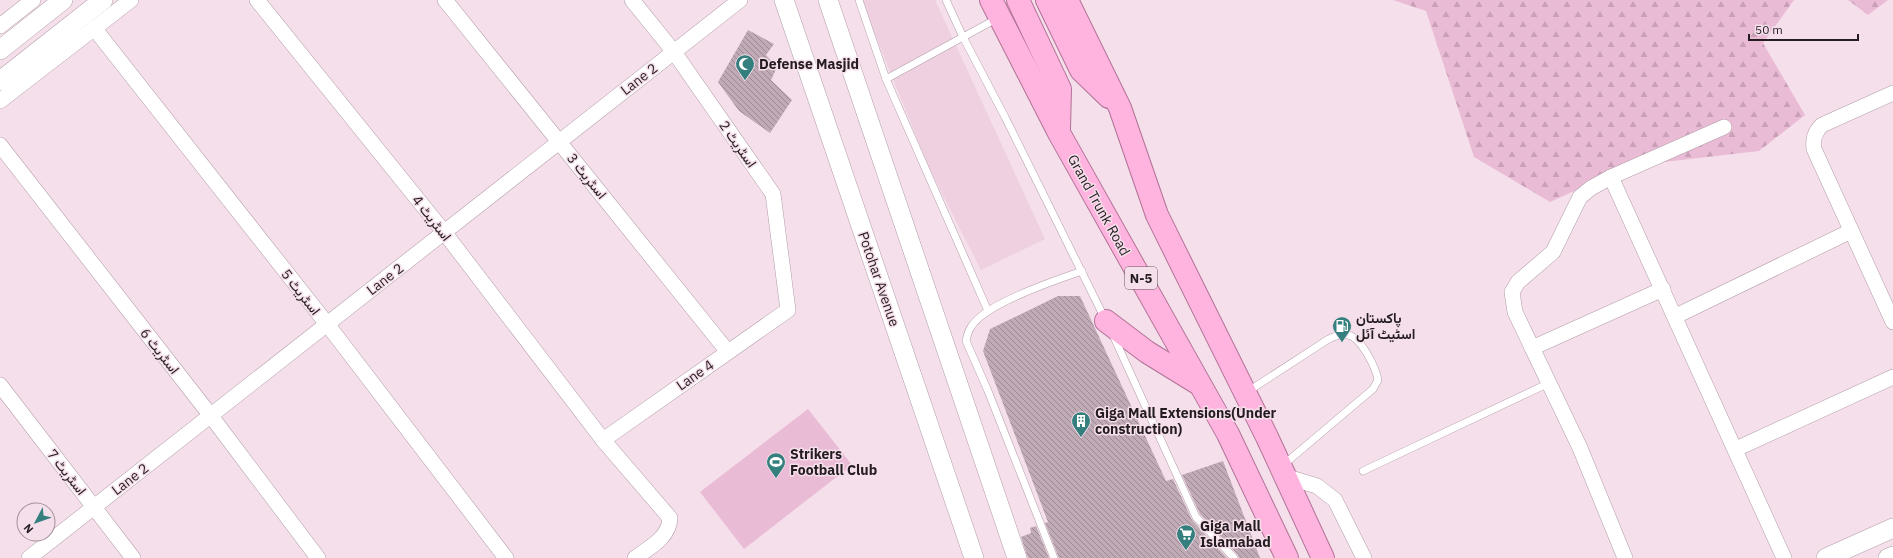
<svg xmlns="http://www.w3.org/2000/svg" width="1893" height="558" viewBox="0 0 1893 558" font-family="'IBM Plex Sans',Vazirmatn,sans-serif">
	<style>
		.built { fill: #eed0e0 }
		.forest { fill: url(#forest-firs) }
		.pitch { fill: #eabbd5 }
		.building { fill: url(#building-back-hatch) }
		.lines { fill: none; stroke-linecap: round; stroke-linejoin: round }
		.service-casing { stroke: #b29da8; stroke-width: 8 }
		.minor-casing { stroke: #b29da8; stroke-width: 16 }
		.tertiary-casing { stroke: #b29da8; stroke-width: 20 }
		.trunk-casing { stroke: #b27296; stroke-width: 24 }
		.service { stroke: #fff; stroke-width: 7 }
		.minor { stroke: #fff; stroke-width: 15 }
		.tertiary { stroke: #fff; stroke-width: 19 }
		.trunk { stroke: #feb4de; stroke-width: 22 }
		.labels { text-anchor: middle; stroke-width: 3; stroke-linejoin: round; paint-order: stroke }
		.shield { fill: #f5dfeb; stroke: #63565d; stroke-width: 1 }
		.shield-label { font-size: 13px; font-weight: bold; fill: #241c20 }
		.poi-label { font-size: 14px; font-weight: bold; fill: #241c20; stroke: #f5dfeb; text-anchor: start }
		.street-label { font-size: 14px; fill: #241c20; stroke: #f5dfeb }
	</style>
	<defs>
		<pattern id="forest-firs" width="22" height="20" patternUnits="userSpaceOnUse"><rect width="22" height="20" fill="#eabbd5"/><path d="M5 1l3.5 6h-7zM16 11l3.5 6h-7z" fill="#c9a0b7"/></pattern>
		<pattern id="building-back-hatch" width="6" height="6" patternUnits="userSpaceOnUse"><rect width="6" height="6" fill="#bfaab5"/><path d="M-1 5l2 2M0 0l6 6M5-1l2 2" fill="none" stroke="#9b8a93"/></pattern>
	</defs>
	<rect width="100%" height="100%" fill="#f5dfeb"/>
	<path class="built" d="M861,0h74l110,239 -64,31 -52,-102z"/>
	<g class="forest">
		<path d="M1393,0h401l-31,43 42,72 -46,36 -130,15 -79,36 -76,-45 -48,-146z"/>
		<path d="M1848,0h40l-20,15z"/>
	</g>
	<path class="pitch" d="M808,409l44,56 -108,84 -44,-57z"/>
	<g class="building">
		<path d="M748,30l26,14 -8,11 11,12 -6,13 21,20 -22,33 -31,-22 -21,-29z"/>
		<path d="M1058,296h22l86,185 7,-2 19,41 35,38h-168l-14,-35 3,-1 -65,-171 7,-22z"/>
		<path d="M1223,461l37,97h-21l-1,-3 -38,-41 -18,-39z"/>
		<path d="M1036,526l13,32h-21l-7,-21 10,-4 -1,-5z"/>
	</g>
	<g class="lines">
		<defs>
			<g id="service">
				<path d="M859,0l27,79 102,232"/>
				<path d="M946,0l17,37 42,80 100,202"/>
				<path d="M886,79l112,-61"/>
				<path d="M1113,335l83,182 38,41"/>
				<path d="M1247,392l80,-52c6,-3 14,-7 21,-5 13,2 28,33 30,45l-5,9 -91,77"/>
				<path d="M1363,471l186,-88"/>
				<path d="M1054,558l-66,-167 -22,-50c1,-4 2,-10 5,-14 13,-23 85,-47 111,-56"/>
			</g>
			<g id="minor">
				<path d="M257,0l187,232 159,208 67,78c-1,20 -20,29 -35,40"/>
				<path d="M445,0l283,352"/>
				<path d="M0,26l33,-26"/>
				<path d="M94,28l233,296 179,234"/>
				<path d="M1893,93l-71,32c-8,8 -9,14 -8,24l79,173"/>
				<path d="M0,101l131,-101"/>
				<path d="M0,145l211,271 107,142"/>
				<path d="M1611,177l173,381"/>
				<path d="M1676,316l175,-85"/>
				<path d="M1532,348l131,-59"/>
				<path d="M0,385l133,173"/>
				<path d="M603,440l185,-130 -15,-116 -99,-142 -42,-52"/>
				<path d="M1736,449l157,-72"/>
				<path d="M1284,476l33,10 18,14 29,58"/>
				<path d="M29,558l711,-558"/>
				<path d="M1625,558l-45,-110 -65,-136 -3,-20 6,-10 35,-30 27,-55 11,-9 20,-11 113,-50"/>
			</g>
			<g id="tertiary">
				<path d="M784,0l190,558"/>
				<path d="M828,0l189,558"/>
				<path d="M0,50l63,-50"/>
				<path d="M0,81l103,-81"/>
				<path d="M1826,558l67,-30"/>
				<path d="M1888,558l5,-2"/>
			</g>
			<g id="trunk">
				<path d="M991,0l68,133 169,301 59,124"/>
				<path d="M1018,0l42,89 -1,40"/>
				<path d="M1047,0l34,70 28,27"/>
				<path d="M1067,0l53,108 37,107 110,222 56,121"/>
				<path d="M1106,321l41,31 52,32"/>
			</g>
		</defs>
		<use href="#service" class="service-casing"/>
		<use href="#minor" class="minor-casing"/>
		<use href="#tertiary" class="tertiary-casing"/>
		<use href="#trunk" class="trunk-casing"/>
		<use href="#service" class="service"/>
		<use href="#minor" class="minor"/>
		<use href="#tertiary" class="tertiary"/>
		<use href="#trunk" class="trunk"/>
	</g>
	<defs>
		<symbol id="mosque-pin" viewBox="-11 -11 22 30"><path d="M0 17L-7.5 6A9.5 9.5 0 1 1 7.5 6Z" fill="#367f7f" stroke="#f5dfeb"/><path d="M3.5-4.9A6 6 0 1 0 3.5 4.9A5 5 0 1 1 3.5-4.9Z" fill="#fff"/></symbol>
		<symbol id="fuel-pin" viewBox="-11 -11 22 30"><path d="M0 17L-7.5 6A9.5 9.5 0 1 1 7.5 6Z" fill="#367f7f" stroke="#f5dfeb"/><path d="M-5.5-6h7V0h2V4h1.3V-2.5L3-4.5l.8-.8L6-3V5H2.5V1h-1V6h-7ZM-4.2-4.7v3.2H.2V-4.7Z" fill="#fff"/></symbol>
		<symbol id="building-pin" viewBox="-11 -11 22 30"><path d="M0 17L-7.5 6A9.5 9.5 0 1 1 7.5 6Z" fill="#367f7f" stroke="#f5dfeb"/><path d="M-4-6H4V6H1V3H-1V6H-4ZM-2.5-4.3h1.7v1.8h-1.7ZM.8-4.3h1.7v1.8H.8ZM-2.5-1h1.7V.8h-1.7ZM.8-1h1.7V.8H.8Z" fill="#fff"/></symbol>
		<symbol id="stadium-pin" viewBox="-11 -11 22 30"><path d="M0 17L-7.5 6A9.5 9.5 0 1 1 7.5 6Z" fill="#367f7f" stroke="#f5dfeb"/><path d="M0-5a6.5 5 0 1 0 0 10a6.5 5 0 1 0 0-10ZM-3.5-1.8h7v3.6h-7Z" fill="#fff"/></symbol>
		<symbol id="supermarket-pin" viewBox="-11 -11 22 30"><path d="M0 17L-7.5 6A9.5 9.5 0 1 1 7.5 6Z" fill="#367f7f" stroke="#f5dfeb"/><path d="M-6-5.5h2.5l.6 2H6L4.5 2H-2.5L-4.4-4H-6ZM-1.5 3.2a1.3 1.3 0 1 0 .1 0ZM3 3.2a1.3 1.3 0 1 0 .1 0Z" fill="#fff"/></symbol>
	</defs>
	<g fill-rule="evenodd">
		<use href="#mosque-pin" x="734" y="53" width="22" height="30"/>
		<use href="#fuel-pin" x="1331" y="315" width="22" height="30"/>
		<use href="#building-pin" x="1070" y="410" width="22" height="30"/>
		<use href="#stadium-pin" x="765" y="451" width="22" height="30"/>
		<use href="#supermarket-pin" x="1175" y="523" width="22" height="30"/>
	</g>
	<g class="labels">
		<rect class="shield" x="1125" y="267" width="32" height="22" rx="3"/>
		<g class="shield-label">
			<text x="1141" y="283">N-5</text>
		</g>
		<g class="poi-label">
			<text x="759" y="69">Defense Masjid</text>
			<text x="1356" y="323">پاکستان<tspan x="1356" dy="16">اسٹیٹ آئل</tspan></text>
			<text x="1095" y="418">Giga Mall Extensions(Under<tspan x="1095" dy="16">construction)</tspan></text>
			<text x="790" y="459">Strikers<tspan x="790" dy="16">Football Club</tspan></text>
			<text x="1200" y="531">Giga Mall<tspan x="1200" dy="16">Islamabad</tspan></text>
		</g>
		<g class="street-label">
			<text transform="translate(639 79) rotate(-38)" y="5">Lane 2</text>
			<text transform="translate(738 144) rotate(55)" y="5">اسٹریٹ 2</text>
			<text transform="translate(587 176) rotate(51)" y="5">اسٹریٹ 3</text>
			<text transform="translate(1099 205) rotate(61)" y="5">Grand Trunk Road</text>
			<text transform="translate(432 218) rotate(52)" y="5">اسٹریٹ 4</text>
			<text transform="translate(385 279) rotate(-38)" y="5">Lane 2</text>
			<text transform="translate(879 279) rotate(71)" y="5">Potohar Avenue</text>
			<text transform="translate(301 292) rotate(52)" y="5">اسٹریٹ 5</text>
			<text transform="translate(160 351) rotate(52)" y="5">اسٹریٹ 6</text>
			<text transform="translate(695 375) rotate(-35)" y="5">Lane 4</text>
			<text transform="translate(67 472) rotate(52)" y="5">اسٹریٹ 7</text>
			<text transform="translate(130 479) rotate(-38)" y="5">Lane 2</text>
		</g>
	</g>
	<g transform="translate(36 522) rotate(229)"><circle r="19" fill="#f5dfeb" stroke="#a1919a"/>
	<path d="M0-3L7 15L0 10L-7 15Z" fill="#367f7f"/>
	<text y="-6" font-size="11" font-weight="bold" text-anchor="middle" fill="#241c20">N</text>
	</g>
	<path d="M1749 34v6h109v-6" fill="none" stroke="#241c20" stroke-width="2"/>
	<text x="1755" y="34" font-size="12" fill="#241c20" stroke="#f5dfeb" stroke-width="3" paint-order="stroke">50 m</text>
</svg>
